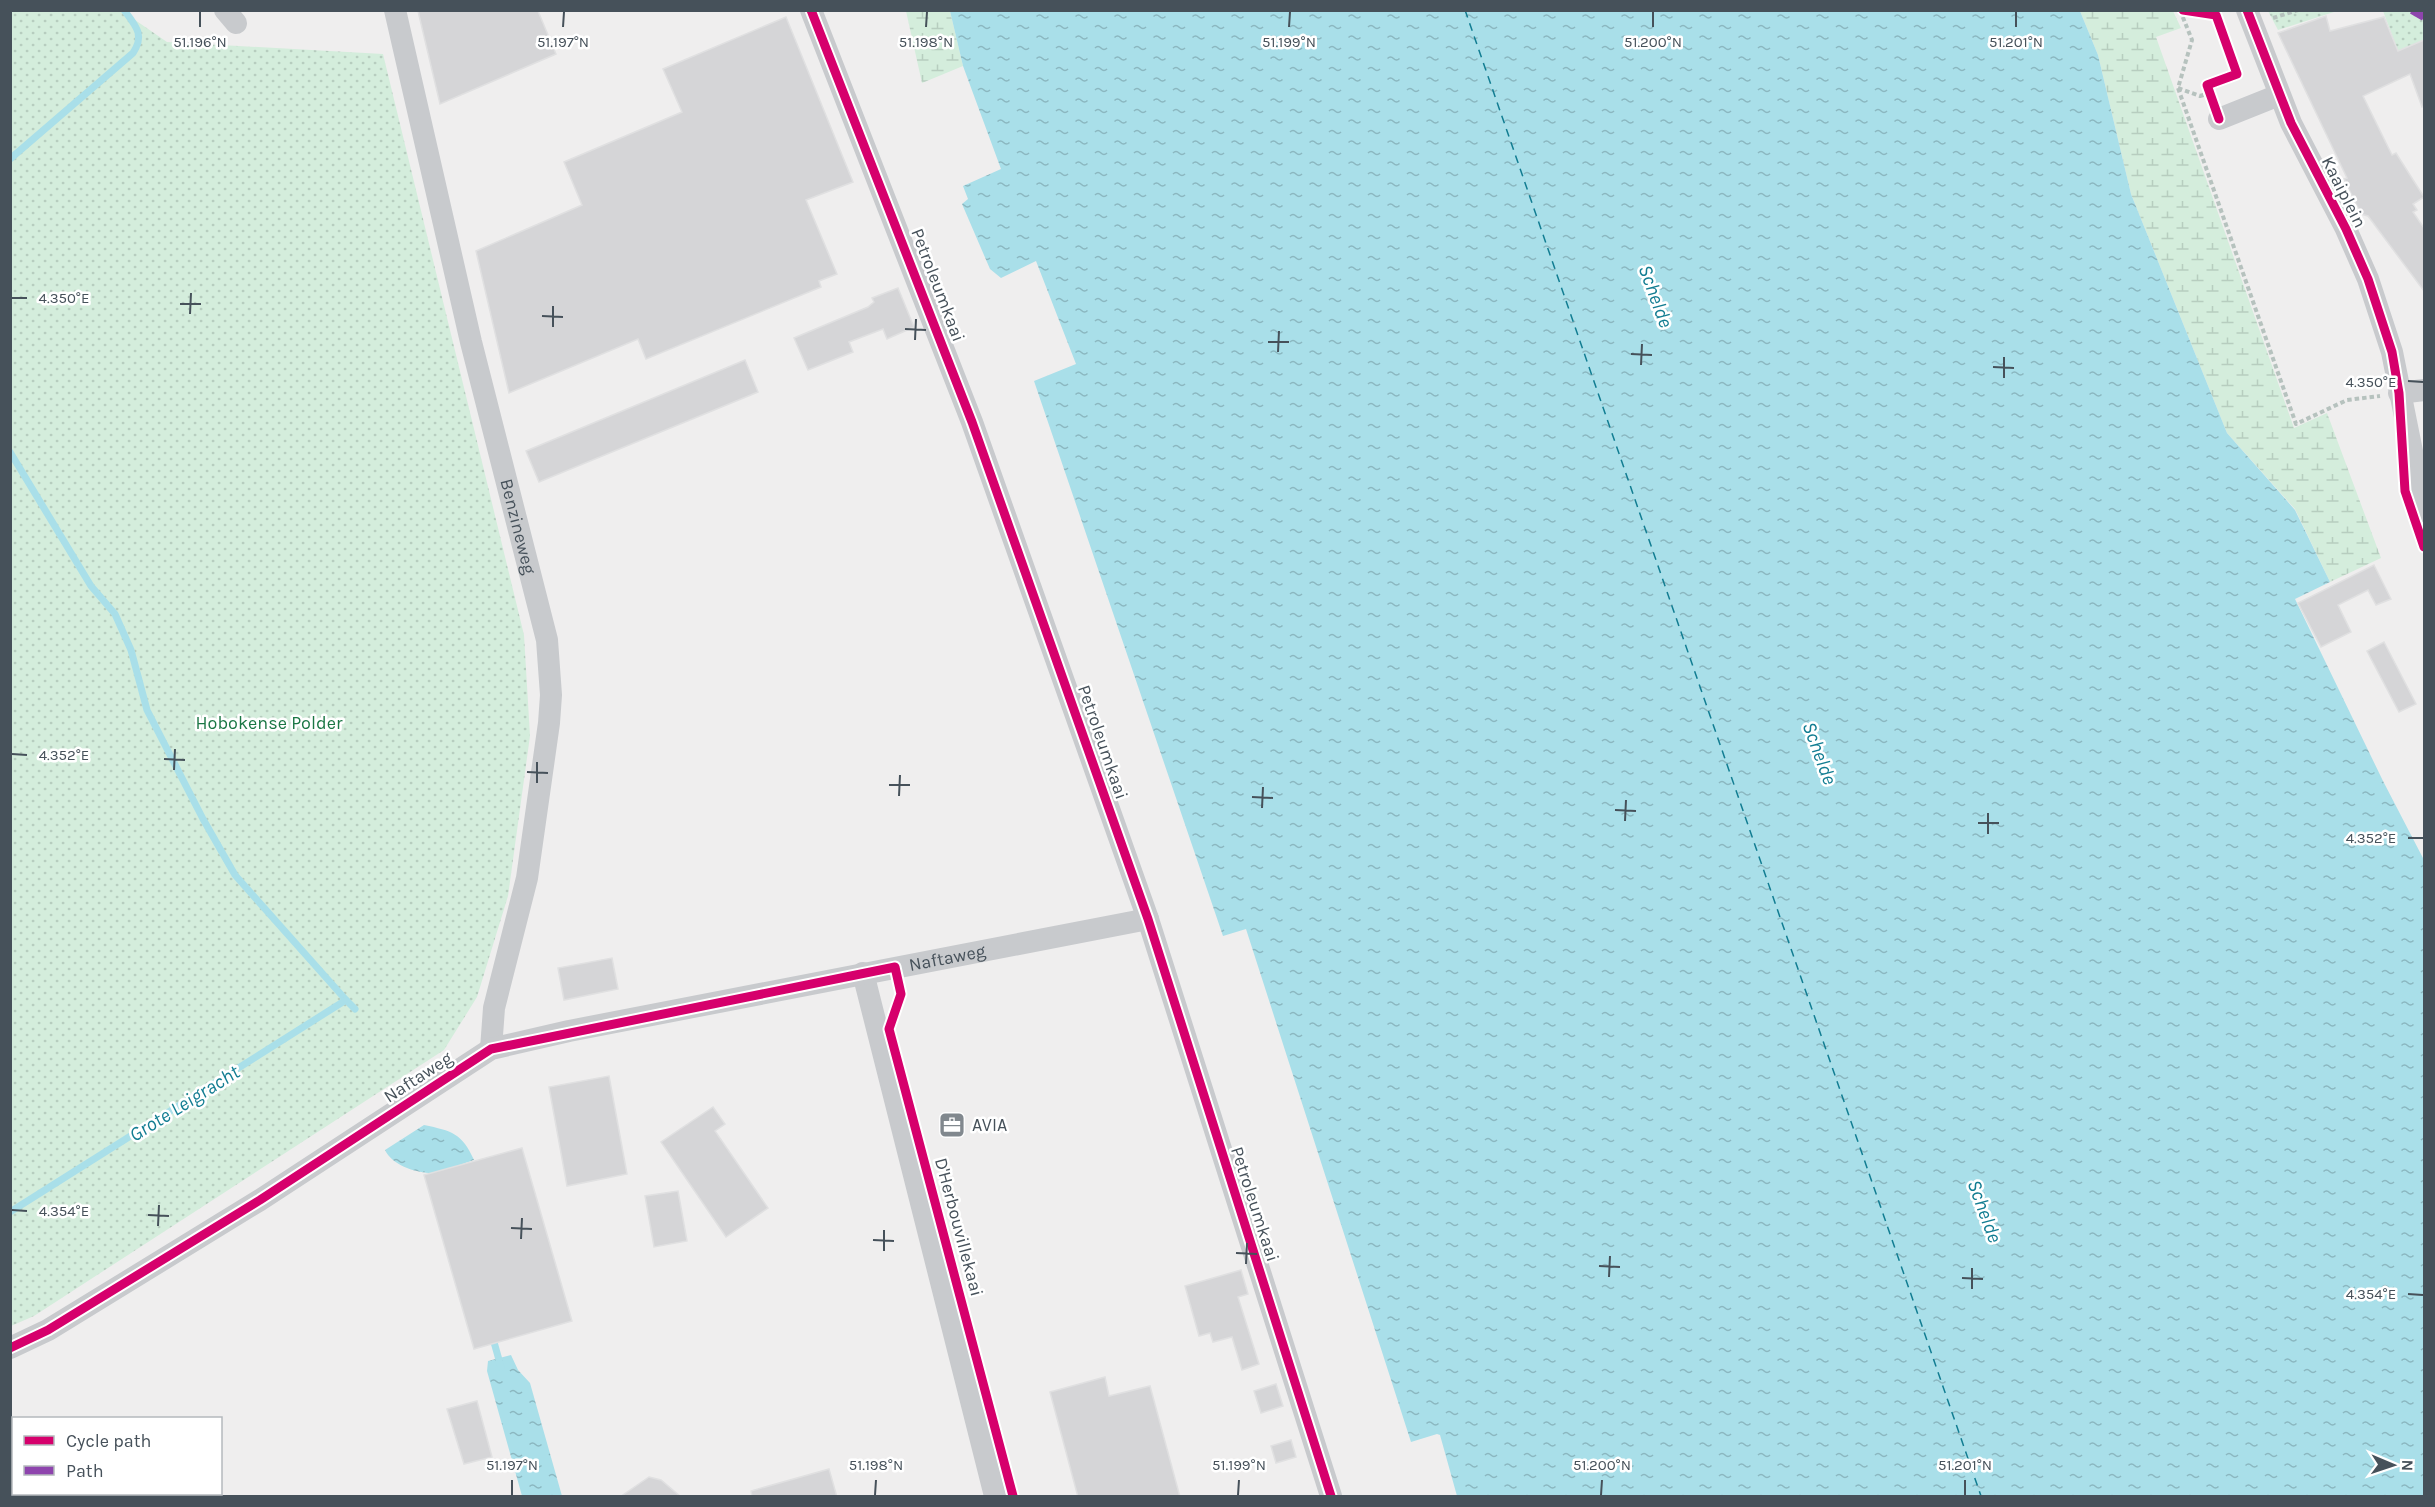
<svg xmlns="http://www.w3.org/2000/svg" width="2435" height="1507" viewBox="0 0 2435 1507" font-family="Karla,sans-serif">
	<style>
		.wetland { fill: url(#wetland-marsh) }
		.park { fill: url(#park-dots) }
		.water { fill: url(#water-ripples) }
		.lines { fill: none; stroke-linecap: round; stroke-linejoin: round }
		.stream { stroke: #a9dfe9; stroke-width: 7 }
		.ferry { stroke: #127d92; stroke-width: 1.5; stroke-dasharray: 8 6; stroke-linecap: butt }
		.building { fill: #d5d5d7; stroke: #e0e0e1; stroke-width: 1.5 }
		.path { stroke: #b6c2be; stroke-width: 4; stroke-dasharray: 4.5 3; stroke-linecap: butt }
		.minor { stroke: #c8cacd; stroke-width: 22 }
		.quiet { stroke: #8e44ad; stroke-width: 8; stroke-dasharray: 15 8; stroke-linecap: butt }
		.cycleway-casing { stroke: #fff; stroke-width: 13 }
		.cycleway { stroke: #d6006c; stroke-width: 9 }
		.ticks { fill: none; stroke: #46515a; stroke-width: 2 }
		.labels { text-anchor: middle; stroke-width: 5; stroke-linejoin: round; paint-order: stroke }
		.street-label { font-size: 18px; fill: #46515a; stroke: #fff }
		.park-label { font-size: 18px; fill: #1b7745; stroke: #fff }
		.poi-label { font-size: 18px; fill: #46515a; stroke: #fff; text-anchor: start }
		.water-label { font-size: 20px; font-style: italic; fill: #127d92; stroke: #fff }
		.ticks-label { font-size: 15px; text-anchor: middle; fill: #46515a; stroke: #fff; stroke-width: 5; stroke-linejoin: round; paint-order: stroke }
	</style>
	<defs>
		<pattern id="wetland-marsh" width="20" height="14" patternUnits="userSpaceOnUse" patternTransform="scale(1.5)"><rect width="20" height="14" fill="#d4eddc"/><path d="M1 5h8M5 5V1M11 12h8M15 12V8" fill="none" stroke="#b7cdbf"/></pattern>
		<pattern id="park-dots" width="8" height="8" patternUnits="userSpaceOnUse" patternTransform="scale(1.5)"><rect width="8" height="8" fill="#d4eddc"/><path d="M2 2h.1M6 6h.1" fill="none" stroke="#b7cdbf" stroke-width="1.8" stroke-linecap="round"/></pattern>
		<pattern id="water-ripples" width="26" height="14" patternUnits="userSpaceOnUse" patternTransform="scale(1.5)"><rect width="26" height="14" fill="#a9dfe9"/><path d="M2 4q2-2 4 0t4 0M15 11q2-2 4 0t4 0" fill="none" stroke="#8bb7c0"/></pattern>
	</defs>
	<rect width="100%" height="100%" fill="#efeeee"/>
	<g class="wetland">
		<path d="M906,11h44l13,55 -41,17z"/>
		<path d="M2080,11h93l8,17 -25,9 138,391 33,-15 54,145 -51,24 -35,-73 -68,-76 -96,-239 -33,-139z"/>
	</g>
	<g class="park">
		<path d="M11,10l111,1 45,31 216,12 141,581 6,101 -22,160 -31,101 -33,53 -410,266 -23,10z"/>
		<path d="M2268,11h69l-59,19z"/>
		<path d="M2383,11h41v29l-26,11z"/>
	</g>
	<g class="water">
		<path d="M950,11h1130l18,44 33,139 96,239 68,77 35,72 -35,17 88,182 41,79v636h-967l-17,-61 -3,-1 -26,8 -165,-513 -23,7 -189,-555 42,-17 -40,-103 -35,17 -11,-9 -28,-65 6,-5 -5,-13 38,-17 -38,-103z"/>
		<path d="M424,1125c28,6 38,8 50,35 -10,3 -35,14 -45,13 -15,-1 -37,-8 -44,-23z"/>
		<path d="M511,1355l7,15 12,13 32,113h-40l-35,-125 1,-10z"/>
	</g>
	<g class="lines">
		<g class="stream">
			<path d="M10,159l123,-106c12,-18 3,-27 -9,-43"/>
			<path d="M10,452l81,134 24,28 16,36 16,60 56,109 32,56 111,125"/>
			<path d="M10,1212l336,-212 9,9"/>
			<path d="M492,1335l9,32"/>
		</g>
		<path class="ferry" d="M1465,10l516,1486"/>
	</g>
	<g class="building">
		<path d="M418,11h120l18,43 -116,50z"/>
		<path d="M2326,16l4,15 54,-14 14,34 26,-11v66l-2,1 -12,-33 -47,22 29,59 4,-2 28,44 -11,7 4,6 -4,2 11,16v63l-56,-75 -7,-2 -17,-35 3,-1 -69,-145z"/>
		<path d="M786,17l67,165 -47,18 31,74 -18,7 2,6 -175,72 -8,-20 -129,54 -33,-142 106,-46 -18,-43 118,-50 -19,-43z"/>
		<path d="M898,288l16,39 -27,12 -4,-10 -34,13 4,10 -45,18 -14,-32 74,-31 6,-5 -2,-4z"/>
		<path d="M745,360l13,32 -219,90 -13,-31z"/>
		<path d="M2374,565l17,34 -15,6 -8,-15 -30,15 13,27 -30,15 -23,-44z"/>
		<path d="M2384,642l32,62 -17,8 -32,-61z"/>
		<path d="M612,958l6,31 -54,11 -6,-32z"/>
		<path d="M609,1076l18,98 -60,12 -18,-99z"/>
		<path d="M713,1107l12,17 -10,7 53,77 -42,29 -65,-95z"/>
		<path d="M522,1148l50,173 -98,28 -50,-174z"/>
		<path d="M678,1191l9,50 -33,6 -9,-51z"/>
		<path d="M1241,1270l7,24 -10,3 21,67 -17,6 -10,-33 -19,5 -3,-9 -11,3 -14,-50z"/>
		<path d="M1105,1377l4,19 41,-10 30,111h-102l-28,-105z"/>
		<path d="M1276,1384l7,22 -22,7 -7,-22z"/>
		<path d="M477,1401l15,56 -28,7 -17,-55z"/>
		<path d="M1291,1440l5,17 -20,6 -5,-17z"/>
		<path d="M829,1469l8,28h-85l-1,-6z"/>
		<path d="M649,1477l12,3 20,17h-61z"/>
	</g>
	<g class="lines">
		<g class="path">
			<path d="M2180,10l12,30 -14,48 118,336 51,-24 33,-4"/>
			<path d="M2273,18l25,-8"/>
			<path d="M2178,88l22,8 10,-3"/>
		</g>
		<g class="minor">
			<path d="M225,10l11,13"/>
			<path id="s1" d="M395,10l76,332 76,298 4,55 -2,28 -22,155 -33,130 -3,41"/>
			<path d="M811,10l161,412 176,497 183,577"/>
			<path d="M2247,10l44,113 55,106 22,50 24,73 32,159"/>
			<path d="M2219,119l60,-24"/>
			<path d="M2399,393l25,-3"/>
			<path d="M863,973l132,523"/>
			<path id="s2" d="M10,1348l38,-18 212,-130 231,-151 78,-18 579,-112"/>
		</g>
		<path class="quiet" d="M2412,10l12,7"/>
		<defs>
			<g id="cycleway">
				<path d="M811,10l161,412 176,497 183,577"/>
				<path d="M2183,10l33,5 21,59 -30,11 12,34"/>
				<path d="M2247,10l44,113 55,106 22,50 24,73 7,41 6,98 19,56"/>
				<path d="M10,1348l38,-18 212,-130 231,-151 404,-82 6,27 -12,35 124,467"/>
			</g>
		</defs>
		<use href="#cycleway" class="cycleway-casing"/>
		<use href="#cycleway" class="cycleway"/>
	</g>
	<path class="ticks" d="M200,27v-15M563,27l1,-15M926,27l1,-15M1289,27l1,-15M1653,27v-15M2016,27v-15M12,298h15M180,304h21M190,314l1,-21M542,316l21,1M553,327v-21M905,329l21,1M915,340l1,-21M1268,342h21M1278,352l1,-21M1631,354l21,1M1641,365l1,-21M1993,367l21,1M2004,378v-21M2408,381l15,1M12,754l15,1M164,759l21,1M174,770l1,-21M527,772l21,1M537,783v-21M889,785h21M899,796l1,-21M1252,797l21,1M1262,808l1,-21M1615,810l21,1M1625,821l1,-21M1978,823h21M1988,834v-21M2408,838h15M12,1210l15,1M148,1215l21,1M158,1226l1,-21M511,1228l21,1M521,1239l1,-21M873,1240l21,1M884,1251v-21M1236,1253l21,1M1246,1264l1,-21M1599,1266l21,1M1609,1277l1,-21M1962,1278l21,1M1972,1289v-21M2408,1294l15,1M512,1495v-15M875,1495l1,-15M1238,1495l1,-15M1601,1495l1,-15M1965,1495v-15"/>
	<defs>
		<symbol id="office-square" viewBox="-11 -11 22 22"><rect x="-9" y="-9" width="18" height="18" rx="4" fill="#81888e" stroke="#fff"/><path d="M-6-3h4V-5.5h4V-3h4V5H-6ZM-1-4.5V-3h2v-1.5ZM-6 0V1H6V0Z" fill="#fff"/></symbol>
	</defs>
	<g fill-rule="evenodd">
		<use href="#office-square" x="937" y="1110" width="30" height="30"/>
	</g>
	<g class="labels">
		<g class="street-label">
			<text transform="translate(2344 192) rotate(63)" y="6">Kaaiplein</text>
			<text transform="translate(938 285) rotate(69)" y="6">Petroleumkaai</text>
			<text dy="6" stroke="none"><textPath href="#s1" startOffset="531">Benzineweg</textPath></text>
			<text transform="translate(1103 742) rotate(71)" y="6">Petroleumkaai</text>
			<text dy="6" stroke="none"><textPath href="#s2" startOffset="1032">Naftaweg</textPath></text>
			<text transform="translate(418 1077) rotate(-33)" y="6">Naftaweg</text>
			<text transform="translate(1255 1204) rotate(72)" y="6">Petroleumkaai</text>
			<text transform="translate(959 1227) rotate(75)" y="6">D'Herbouvillekaai</text>
		</g>
		<g class="park-label">
			<text x="269" y="729">Hobokense Polder</text>
		</g>
		<g class="poi-label">
			<text x="972" y="1131">AVIA</text>
		</g>
		<g class="water-label">
			<text transform="translate(1656 296) rotate(70)" y="7">Schelde</text>
			<text transform="translate(1820 753) rotate(70)" y="7">Schelde</text>
			<text transform="translate(184 1103) rotate(-32)" y="7">Grote Leigracht</text>
			<text transform="translate(1985 1211) rotate(70)" y="7">Schelde</text>
		</g>
	</g>
	<g class="ticks-label">
		<text x="200" y="47">51.196°N</text>
		<text x="563" y="47">51.197°N</text>
		<text x="926" y="47">51.198°N</text>
		<text x="1289" y="47">51.199°N</text>
		<text x="1653" y="47">51.200°N</text>
		<text x="2016" y="47">51.201°N</text>
		<text x="64" y="303">4.350°E</text>
		<text x="2371" y="387">4.350°E</text>
		<text x="64" y="760">4.352°E</text>
		<text x="2371" y="843">4.352°E</text>
		<text x="64" y="1216">4.354°E</text>
		<text x="2371" y="1299">4.354°E</text>
		<text x="512" y="1470">51.197°N</text>
		<text x="876" y="1470">51.198°N</text>
		<text x="1239" y="1470">51.199°N</text>
		<text x="1602" y="1470">51.200°N</text>
		<text x="1965" y="1470">51.201°N</text>
	</g>
	<rect width="2435" height="1507" fill="none" stroke="#46515a" stroke-width="24"/>
	<rect x="12" y="1417" width="210" height="78" fill="#ffffff" stroke="#b5b9bd" stroke-width="1.5"/>
	<rect x="24" y="1436" width="30" height="9" fill="#d6006c" stroke="#b5b9bd" stroke-width="1.5"/>
	<text x="66" y="1447" font-size="18" fill="#46515a">Cycle path</text>
	<rect x="24" y="1466" width="30" height="9" fill="#8e44ad" stroke="#b5b9bd" stroke-width="1.5"/>
	<text x="66" y="1477" font-size="18" fill="#46515a">Path</text>
	<g transform="translate(2393 1465) rotate(92)" stroke="#ffffff" stroke-width="4.5" paint-order="stroke">
	<path d="M0-4.5L10 22L0 15L-10 22Z" fill="#46515a"/>
	<text y="-9" font-size="16" font-weight="bold" text-anchor="middle" fill="#46515a">N</text>
	</g>
</svg>
